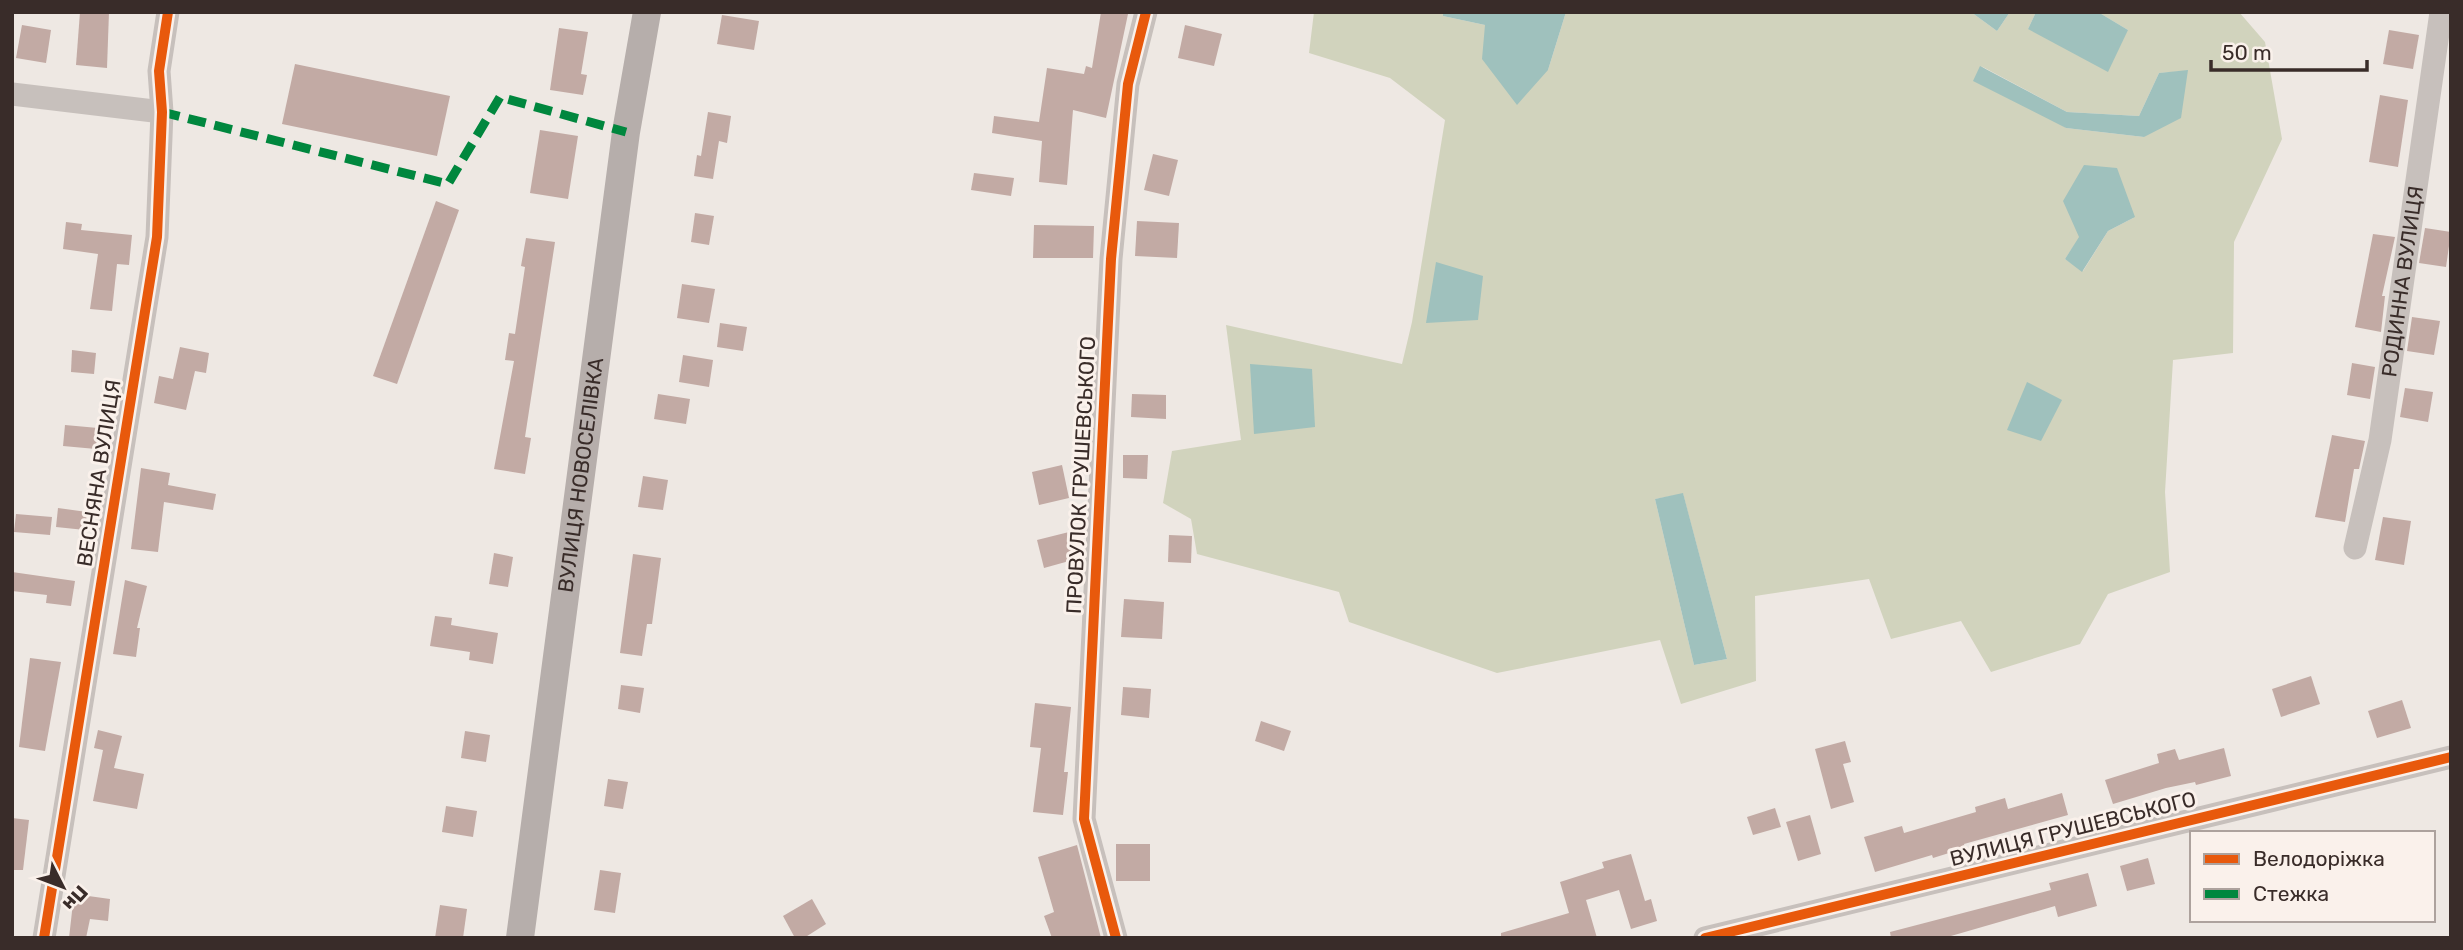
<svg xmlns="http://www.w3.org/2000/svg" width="2463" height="950" viewBox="0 0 2463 950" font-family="Rubik,sans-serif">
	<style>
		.green { fill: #d1d3bd; fill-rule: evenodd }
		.water { fill: #9fc1bd }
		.building { fill: #c2aaa4 }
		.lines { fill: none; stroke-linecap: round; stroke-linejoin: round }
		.minor { stroke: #c7c0bc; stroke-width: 23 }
		.major { stroke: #b6aeab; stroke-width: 28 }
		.quiet { stroke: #00873e; stroke-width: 9; stroke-dasharray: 18 9; stroke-linecap: butt }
		.cycleway-casing { stroke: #faf1eb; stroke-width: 15 }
		.cycleway { stroke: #e8590c; stroke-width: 10 }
		.labels { text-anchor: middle; stroke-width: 6; stroke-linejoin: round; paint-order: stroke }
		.street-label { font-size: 21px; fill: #392c29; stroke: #faf1eb }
	</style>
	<rect width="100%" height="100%" fill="#eee8e3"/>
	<path class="green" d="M1314,12h129v4l42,9 63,45 18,-58h405l26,19 13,-19h26l-8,17 100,1 -30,-18h141l26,30 17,97 -48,103 -1,111 -60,7 -8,132 5,80 -62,22 -28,50 -89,28 -30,-51 -70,18 -22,-60 -114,17 1,85 -75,23 -21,-64 -163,33 -148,-51 -10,-30 -142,-38 -6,-35 -28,-16 9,-52 69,-11 -15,-115 176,39 10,-42 33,-202 -55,-42 -81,-25zM1981,66l86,46 72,4 20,-43 28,-2 -43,66 -78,-9zM2135,217l-27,14 -25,40 -18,-12 15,-22zM1683,494l44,165 -33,6 -39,-166z"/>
	<g class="water">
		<path d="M1443,12h123l-18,58 -31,35 -35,-46 3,-34 -42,-9z"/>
		<path d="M1971,12h39l-13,19z"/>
		<path d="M2036,12h62l30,18 -20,42 -80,-43z"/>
		<path d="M1980,66l87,46 72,4 20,-43 29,-3 -7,48 -37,19 -78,-9 -93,-47z"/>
		<path d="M2084,165l33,3 18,49 -27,14 -26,41 -17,-13 14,-22 -16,-36z"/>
		<path d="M1436,262l47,14 -5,44 -52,3z"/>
		<path d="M1250,364l62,5 3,58 -61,7z"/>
		<path d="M2027,382l35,18 -21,41 -34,-11z"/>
		<path d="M1683,493l44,166 -33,6 -39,-166z"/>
	</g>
	<g class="building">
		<path d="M80,12h29l-2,56 -31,-3z"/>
		<path d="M1101,12l27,2 -22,104 -33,-8 -6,75 -28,-3 3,-41 -50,-8 2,-17 45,6 8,-54 37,6 2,-8 6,2z"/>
		<path d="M722,15l37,6 -5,29 -37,-6z"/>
		<path d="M22,25l29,5 -5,33 -30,-5z"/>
		<path d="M1185,25l37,9 -8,32 -36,-8z"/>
		<path d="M559,28l29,4 -7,42 6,1 -4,20 -33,-5z"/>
		<path d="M2389,30l30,5 -6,34 -30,-5z"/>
		<path d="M295,64l155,32 -13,60 -155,-32z"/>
		<path d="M2380,95l28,5 -10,67 -29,-5z"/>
		<path d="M708,112l23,4 -4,27 -8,-2 -6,38 -19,-3 3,-21 4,1z"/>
		<path d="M540,130l38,6 -10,63 -38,-6z"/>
		<path d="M1153,154l25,6 -9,36 -25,-6z"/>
		<path d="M974,173l40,5 -3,18 -40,-6z"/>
		<path d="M436,201l23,9 -62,174 -24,-8z"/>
		<path d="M695,213l19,3 -5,29 -18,-3z"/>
		<path d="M1137,221l42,2 -2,35 -42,-2z"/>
		<path d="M66,222l16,2 -1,6 51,5 -3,30 -12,-1 -5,47 -22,-2 8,-55 -35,-5z"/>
		<path d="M1034,225l60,1 -1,32h-60z"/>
		<path d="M2425,228l26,4 -5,35 -27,-4z"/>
		<path d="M2373,234l22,3 -13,59h3l-4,36 -26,-5z"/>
		<path d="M526,238l29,4 -30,195 6,1 -6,36 -31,-5 20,-108 -9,-1 4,-27 6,1 10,-67 -4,-1z"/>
		<path d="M682,284l33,5 -6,34 -32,-5z"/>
		<path d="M2412,317l28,4 -6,34 -27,-4z"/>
		<path d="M720,323l27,4 -4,24 -26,-4z"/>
		<path d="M180,347l29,6 -3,20 -11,-2 -9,39 -32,-7 5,-27 14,3z"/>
		<path d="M72,350l24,3 -2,21 -23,-2z"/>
		<path d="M683,355l30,5 -4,27 -30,-5z"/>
		<path d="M2352,363l23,4 -5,32 -23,-4z"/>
		<path d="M2405,388l28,4 -5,30 -28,-5z"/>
		<path d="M658,394l32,5 -4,25 -32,-5z"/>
		<path d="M1132,394l34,1v24l-35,-2z"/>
		<path d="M65,425l33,3 -2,21 -33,-3z"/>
		<path d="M2332,435l33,6 -6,28h-5l-9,53 -30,-5z"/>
		<path d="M1123,455h25l-1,24 -24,-1z"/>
		<path d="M1062,465l7,33 -30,7 -7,-33z"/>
		<path d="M141,468l29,5 -2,12 48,9 -3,16 -49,-8 -6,50 -27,-3z"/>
		<path d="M643,476l25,4 -5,30 -25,-3z"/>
		<path d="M58,508l29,4 -2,18 -29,-3z"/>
		<path d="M16,514l36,3 -2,18 -36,-3z"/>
		<path d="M2383,517l28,4 -7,44 -29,-5z"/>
		<path d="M1073,531l7,27 -36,10 -7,-28z"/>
		<path d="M1169,535l23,1 -1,27 -23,-1z"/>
		<path d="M494,553l19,4 -5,30 -19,-3z"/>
		<path d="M633,554l28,4 -9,66h-5l-5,32 -22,-3z"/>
		<path d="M12,572l63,9 -4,25 -25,-3 1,-8 -35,-4z"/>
		<path d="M125,580l22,6 -10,42h3l-4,29 -23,-3z"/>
		<path d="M1124,599l40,3 -2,37 -41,-2z"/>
		<path d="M435,616l17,2 -1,7 47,8 -5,31 -24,-4 1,-8 -40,-6z"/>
		<path d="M30,658l31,4 -16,89 -26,-4z"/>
		<path d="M2311,676l9,28 -39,13 -9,-28z"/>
		<path d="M621,685l23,3 -4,25 -22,-4z"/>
		<path d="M1123,687l28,2 -2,29 -28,-3z"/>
		<path d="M2402,700l9,28 -34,10 -9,-27z"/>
		<path d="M1035,703l36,4 -7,65h4l-5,43 -30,-3 8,-64 -11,-1z"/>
		<path d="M1261,721l30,10 -7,20 -29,-10z"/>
		<path d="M98,730l24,6 -8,32 30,6 -7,35 -44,-8 10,-51 -9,-2z"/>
		<path d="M465,731l25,4 -4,27 -25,-4z"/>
		<path d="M1845,741l6,21 -8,2 11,38 -23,7 -16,-60z"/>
		<path d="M2224,748l7,28 -35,9 -1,-3 -29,6 -53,16 -8,-24 54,-17 -2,-9 18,-5 4,11z"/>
		<path d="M608,779l20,3 -5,27 -19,-3z"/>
		<path d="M2062,793l6,22 -104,29 1,4 -32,10 -1,-3 -57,17 -11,-35 38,-11 2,7 72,-21 -1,-5 30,-9 3,11z"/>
		<path d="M446,806l31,5 -4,26 -31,-5z"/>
		<path d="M1775,808l6,19 -28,8 -6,-18z"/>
		<path d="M1810,815l11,39 -23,7 -12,-39z"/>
		<path d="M12,818l17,2 -6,50h-11z"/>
		<rect x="1116" y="844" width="34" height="37"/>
		<path d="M1077,845l24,93h-49l-8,-22 10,-4 -16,-55z"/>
		<path d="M1631,854l14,47 6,-2 6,22 -26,8 -12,-39 -33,10 11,38h-96v-5l68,-20 -9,-31 44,-14 -2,-6z"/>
		<path d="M2148,858l7,26 -28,7 -7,-25z"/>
		<path d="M600,870l21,3 -6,40 -21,-3z"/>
		<path d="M2088,873l9,33 -39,11 -3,-11 -111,32h-53l-1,-6 161,-42 -2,-7z"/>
		<path d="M74,894l36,5 -2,22 -18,-2 -4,19h-17z"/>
		<path d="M812,899l14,25 -22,14h-9l-12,-22z"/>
		<path d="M440,905l27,4 -4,29h-28z"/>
	</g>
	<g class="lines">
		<g class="minor">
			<path d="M12,94l150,18"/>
			<path id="s1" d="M2355,548l25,-108 61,-428"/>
			<path d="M44,938l113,-701 5,-125 -3,-41 9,-59"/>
			<path d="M1116,938l-32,-119 27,-560 17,-175 18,-72"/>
			<path d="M1705,938l746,-181"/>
		</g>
		<path class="major" id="s2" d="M520,938l106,-806 21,-120"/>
		<path class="quiet" d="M162,112l286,72 52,-87 126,35"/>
		<defs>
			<g id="cycleway">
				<path d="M44,938l113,-701 5,-125 -3,-41 9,-59"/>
				<path d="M1116,938l-32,-119 27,-560 17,-175 18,-72"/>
				<path d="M1705,938l746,-181"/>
			</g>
		</defs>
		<use href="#cycleway" class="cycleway-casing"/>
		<use href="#cycleway" class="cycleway"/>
	</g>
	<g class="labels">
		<g class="street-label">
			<text dy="7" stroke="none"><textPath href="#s1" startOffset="271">РОДИННА ВУЛИЦЯ</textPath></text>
			<text transform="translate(99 473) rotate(-81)" y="7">ВЕСНЯНА ВУЛИЦЯ</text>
			<text dy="7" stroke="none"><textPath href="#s2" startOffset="467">ВУЛИЦЯ НОВОСЕЛІВКА</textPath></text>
			<text transform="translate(1081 475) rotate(-87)" y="7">ПРОВУЛОК ГРУШЕВСЬКОГО</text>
			<text transform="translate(2073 829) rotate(-14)" y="7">ВУЛИЦЯ ГРУШЕВСЬКОГО</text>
		</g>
	</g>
	<rect width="2463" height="950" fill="none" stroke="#392c29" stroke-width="28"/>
	<rect x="2190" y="831" width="245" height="91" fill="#faf1eb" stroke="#ada29d" stroke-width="2"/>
	<rect x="2204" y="854" width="35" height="10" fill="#e8590c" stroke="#ada29d" stroke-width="2"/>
	<text x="2253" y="866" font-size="21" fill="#392c29">Велодоріжка</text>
	<rect x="2204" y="889" width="35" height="10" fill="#00873e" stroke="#ada29d" stroke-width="2"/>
	<text x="2253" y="901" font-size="21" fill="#392c29">Стежка</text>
	<g transform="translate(63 887) rotate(132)" stroke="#faf1eb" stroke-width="5" paint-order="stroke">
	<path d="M0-5L12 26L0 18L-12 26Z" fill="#392c29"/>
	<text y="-10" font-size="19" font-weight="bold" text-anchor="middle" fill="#392c29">Пн</text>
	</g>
	<path d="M2211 60v10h156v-10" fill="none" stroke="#392c29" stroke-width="3.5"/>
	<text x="2222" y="60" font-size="21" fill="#392c29" stroke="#faf1eb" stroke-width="5" paint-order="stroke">50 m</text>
</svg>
